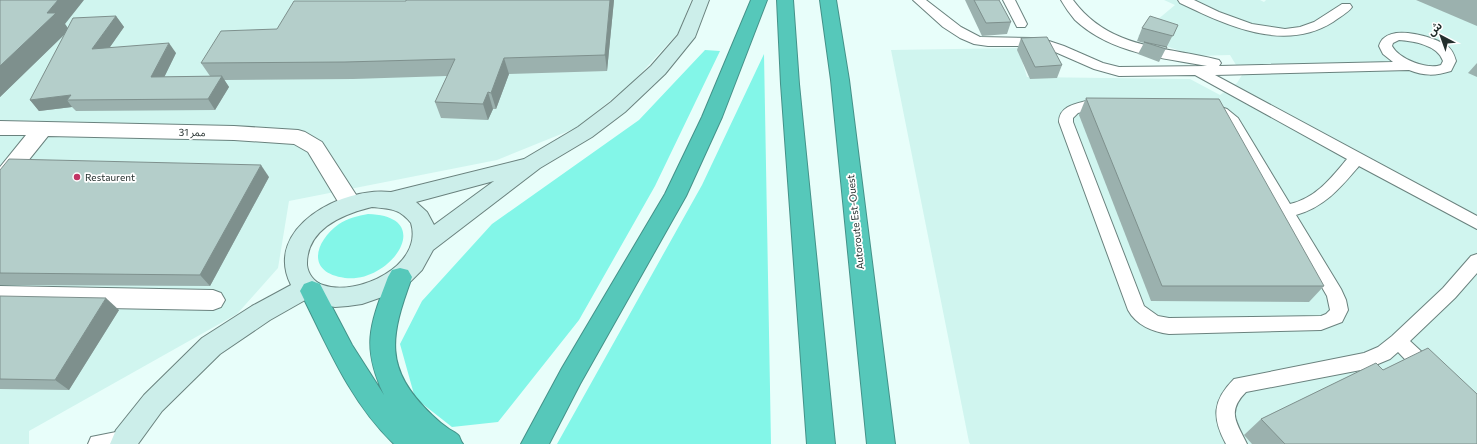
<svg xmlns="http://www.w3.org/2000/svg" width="1477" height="444" viewBox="0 0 1477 444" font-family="Commissioner,'Noto Sans Arabic',sans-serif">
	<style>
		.built { fill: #d0f5ef }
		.green { fill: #83f6e8 }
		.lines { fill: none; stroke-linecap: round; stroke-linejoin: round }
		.lane-casing { stroke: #6a827e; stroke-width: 2 }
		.street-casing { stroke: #6a827e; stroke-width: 2 }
		.secondary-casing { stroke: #6a827e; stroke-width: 2 }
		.highway-casing { stroke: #449289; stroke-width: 2 }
		.lane { fill: #fff; fill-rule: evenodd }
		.street { fill: #fff; fill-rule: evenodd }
		.secondary { fill: #cceeea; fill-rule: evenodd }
		.highway { fill: #56c8ba; fill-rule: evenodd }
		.wall { fill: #9bb1ae }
		.shaded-wall { fill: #7e908d }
		.building { fill: #b4ceca; stroke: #7e908d }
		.poi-dot { fill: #c23565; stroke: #fff; stroke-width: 1.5 }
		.labels { text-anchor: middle; stroke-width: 3.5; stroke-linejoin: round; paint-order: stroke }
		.street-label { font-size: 10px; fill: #242f2d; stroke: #fff }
		.poi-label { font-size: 10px; fill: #242f2d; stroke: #fff; text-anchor: start }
	</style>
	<rect width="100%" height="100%" fill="#e8fefa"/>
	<g class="built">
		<path d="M0,0h691l-12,32 -48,52 -55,44 -79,32 -208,41 -11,67 -41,46 -208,117v13h-29z"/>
		<path d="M1164,0h96l4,2 2,-2h211v444h-507l-1,-2 -78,-392 127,-2 9,29 163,2 30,16 17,-12 5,-8 -12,-20 -36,1 -56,-20 37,-31z"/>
	</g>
	<g class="green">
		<path d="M705,50l15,1 -65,135 -76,134 -81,102 -46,5 -37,-29 -15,-54 22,-43 70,-77 147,-104z"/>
		<path d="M764,54l7,390h-214l145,-259z"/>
		<path d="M368,214c70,2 22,70 -23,64 -39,-5 -31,-36 -6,-54 9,-6 19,-8 29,-10z"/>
	</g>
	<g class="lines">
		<defs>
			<g id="lane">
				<path d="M913,0h13l35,27 19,10 52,1 17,3 15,5 39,17 16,4 88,-1c-45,-8 -97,-13 -132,-46 -5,-6 -10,-13 -14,-20h12c37,50 92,46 146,60l2,3 -2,3 174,-4 -10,-8 -4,-8c1,-3 2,-6 5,-8 13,-12 49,-1 62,7 6,4 8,9 10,16l-5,10c-16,5 -27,5 -42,-1l-194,5 262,141v13l-118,-63c-18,21 -34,41 -63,49l45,74 5,11 2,10 -6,12 -21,8 -152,4c-16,-2 -33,-9 -41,-24l-69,-188c0,-15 15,-18 27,-21l113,-1 28,9 11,9 52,86c26,-6 41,-26 57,-45l-152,-84 -76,1 -25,-7 -48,-21 -14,-2h-44l-14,-2 -14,-6 -17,-11zM1399,40c14,1 39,5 44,21l-2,4c-14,5 -42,-6 -49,-19l1,-3zM1199,110l18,5 11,9 99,172 3,14 -4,4 -5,2 -152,2 -11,-2 -14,-10 -71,-184v-4l5,-5 8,-2z"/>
				<path d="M1003,0h12l12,24 -2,3h-8z"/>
				<path d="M1178,0h16l25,12 33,12 33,5 15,-2 14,-5 28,-18h8l2,3c-4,6 -13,10 -19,15 -49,31 -107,3 -153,-19z"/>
				<path d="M1477,254v19l-22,25 -45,43 26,24 2,6 -2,6 -7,2 -7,-2 -24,-25 -8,7 -24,10 -120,23c-20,20 -9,31 1,52h-21c-14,-26 -14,-43 8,-65l130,-26 14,-6 14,-11 51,-48 28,-32z"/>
				<path d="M126,430l7,2 3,7 -2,5h-46l3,-7z"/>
			</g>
			<g id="street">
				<path d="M0,121l234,5 64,4 7,2 17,10 40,62 -3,6 -8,2 -8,-2 -35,-58 -14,-8 -60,-4 -186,-4 -41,51 -7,3v-23l26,-32h-26z"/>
				<path d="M0,286l213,4 8,3 4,7 -4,7 -8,3 -213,-4z"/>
			</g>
			<path id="secondary" d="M693,0h16l-14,37 -30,37 -40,38 -33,25 -52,31 -107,82 -11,20 -11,11 -26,15 -23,8 -14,2 -13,1 -16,-3 -12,-5 -37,21 -50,34 -58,57 -24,33h-28l6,-14 28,-35 58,-57 50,-32 39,-21c-29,-57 52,-99 100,-93l133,-33 54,-32 33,-25 40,-36 27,-31zM494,181l-60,44 -7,-13 -11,-10zM372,207c18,2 27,1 39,16 13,43 -54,74 -88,62 -9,-3 -15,-11 -16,-20 -1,-36 36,-51 65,-58z"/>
			<g id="highway">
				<path d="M751,0h16l-45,117 -36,79 -106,188 -31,60h-28l41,-76 103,-174 37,-77z"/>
				<path d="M777,0h16l6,84 36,360h-28l-26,-360z"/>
				<path d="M820,0h16l13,80 46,364h-28l-36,-364z"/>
				<path d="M400,268l8,2 4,7c-22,60 -29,91 20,138 5,5 11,10 17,14 3,2 8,4 10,7 1,2 2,6 4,8h-69c-44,-42 -67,-99 -94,-153l4,-7 8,-3 8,3 32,61 32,50c-23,-49 -14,-70 4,-118l4,-7z"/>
			</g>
		</defs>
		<use href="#lane" class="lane-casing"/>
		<use href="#street" class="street-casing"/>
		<use href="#secondary" class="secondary-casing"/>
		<use href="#highway" class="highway-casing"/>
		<use href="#lane" class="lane"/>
		<use href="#street" class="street"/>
		<use href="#secondary" class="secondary"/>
		<use href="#highway" class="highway"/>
	</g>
	<g class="wall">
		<path d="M0,0l65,24 3,4 48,-12 8,11 -15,21 67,5 -12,24 46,-1 -9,-13 76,-34 129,-28v-1h208l-7,71 -98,3 -13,35h-3l-5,11 -47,-2 -6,-16 12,-26 -94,3 -129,1 5,7 -14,23 -139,1 -4,-4 -33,4 -9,-11 35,-66 -65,63z"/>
		<path d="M965,0h34l12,22 -4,12 -25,2z"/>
		<path d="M1416,0h61v26z"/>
		<path d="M1178,25l-19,37 -21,-8 6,-11 -7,-2 5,-13z"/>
		<path d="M1021,38l41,27 -5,13 -27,1 -13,-29z"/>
		<path d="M1477,63v14l-9,-4z"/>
		<path d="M1086,98l238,188 -15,16 -158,-1 -72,-186z"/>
		<path d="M0,170l269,7 -59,109 -210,-1z"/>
		<path d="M0,296l119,14 -50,80 -69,-1z"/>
		<path d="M1383,370l94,74h-225l-8,-9 17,-16z"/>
	</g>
	<g class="shaded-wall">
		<path d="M58,0h26l-19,24 4,6 -69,67v-31z"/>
		<path d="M610,0h4l-7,71 -2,-16z"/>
		<path d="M116,16l8,11 -23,33 -9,-11z"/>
		<path d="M169,43l7,10 -17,35 -8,-11z"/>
		<path d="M504,58l5,16 -13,35 -5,-16z"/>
		<path d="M222,76l7,11 -14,23 -7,-11z"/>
		<path d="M488,92l5,17 -5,11 -5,-16z"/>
		<path d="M71,95l-4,5 5,7 -33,4 -9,-11z"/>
		<path d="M261,165l8,12 -59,109 -10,-11z"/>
		<path d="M106,298l13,12 -50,80 -14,-10z"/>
	</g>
	<g class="building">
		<path d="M0,0h58l-11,13h9l-56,53z"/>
		<path d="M406,0h204l-5,55 -101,3 -13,35 -3,-1 -5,12 -48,-2 20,-43 -110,3 -144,1 20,-32 56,-2 17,-28h112z"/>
		<path d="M974,0h25l12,22 -25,1z"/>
		<path d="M116,16l-24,33 77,-6 -18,34 71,-1 -14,23 -141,1 4,-5 -41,5 43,-82z"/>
		<path d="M1150,16l28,9 -5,11 -31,-8z"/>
		<path d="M1047,37l15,28 -27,2 -14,-29z"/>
		<path d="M1144,42l23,5 -1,2z"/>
		<path d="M1086,98l133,1 105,187h-162z"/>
		<path d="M9,159l252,6 -61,110 -200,-2v-103z"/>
		<path d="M0,296l106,2 -51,82 -55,-1z"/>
		<path d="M1428,348l49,46v50h-192l-24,-25 115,-56 7,7z"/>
	</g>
	<circle class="poi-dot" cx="77" cy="177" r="4"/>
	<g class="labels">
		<g class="street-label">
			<text transform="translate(192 132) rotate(1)" y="4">ممر 31</text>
			<text transform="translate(855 222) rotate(-96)" y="4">Autoroute Est-Ouest</text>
		</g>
		<g class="poi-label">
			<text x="85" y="181">Restaurent</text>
		</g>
	</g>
	<g transform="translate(1441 36) rotate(319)" stroke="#ffffff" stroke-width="3" paint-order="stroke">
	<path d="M0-3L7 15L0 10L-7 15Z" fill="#242f2d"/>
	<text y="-6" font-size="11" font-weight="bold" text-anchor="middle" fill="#242f2d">ش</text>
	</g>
</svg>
